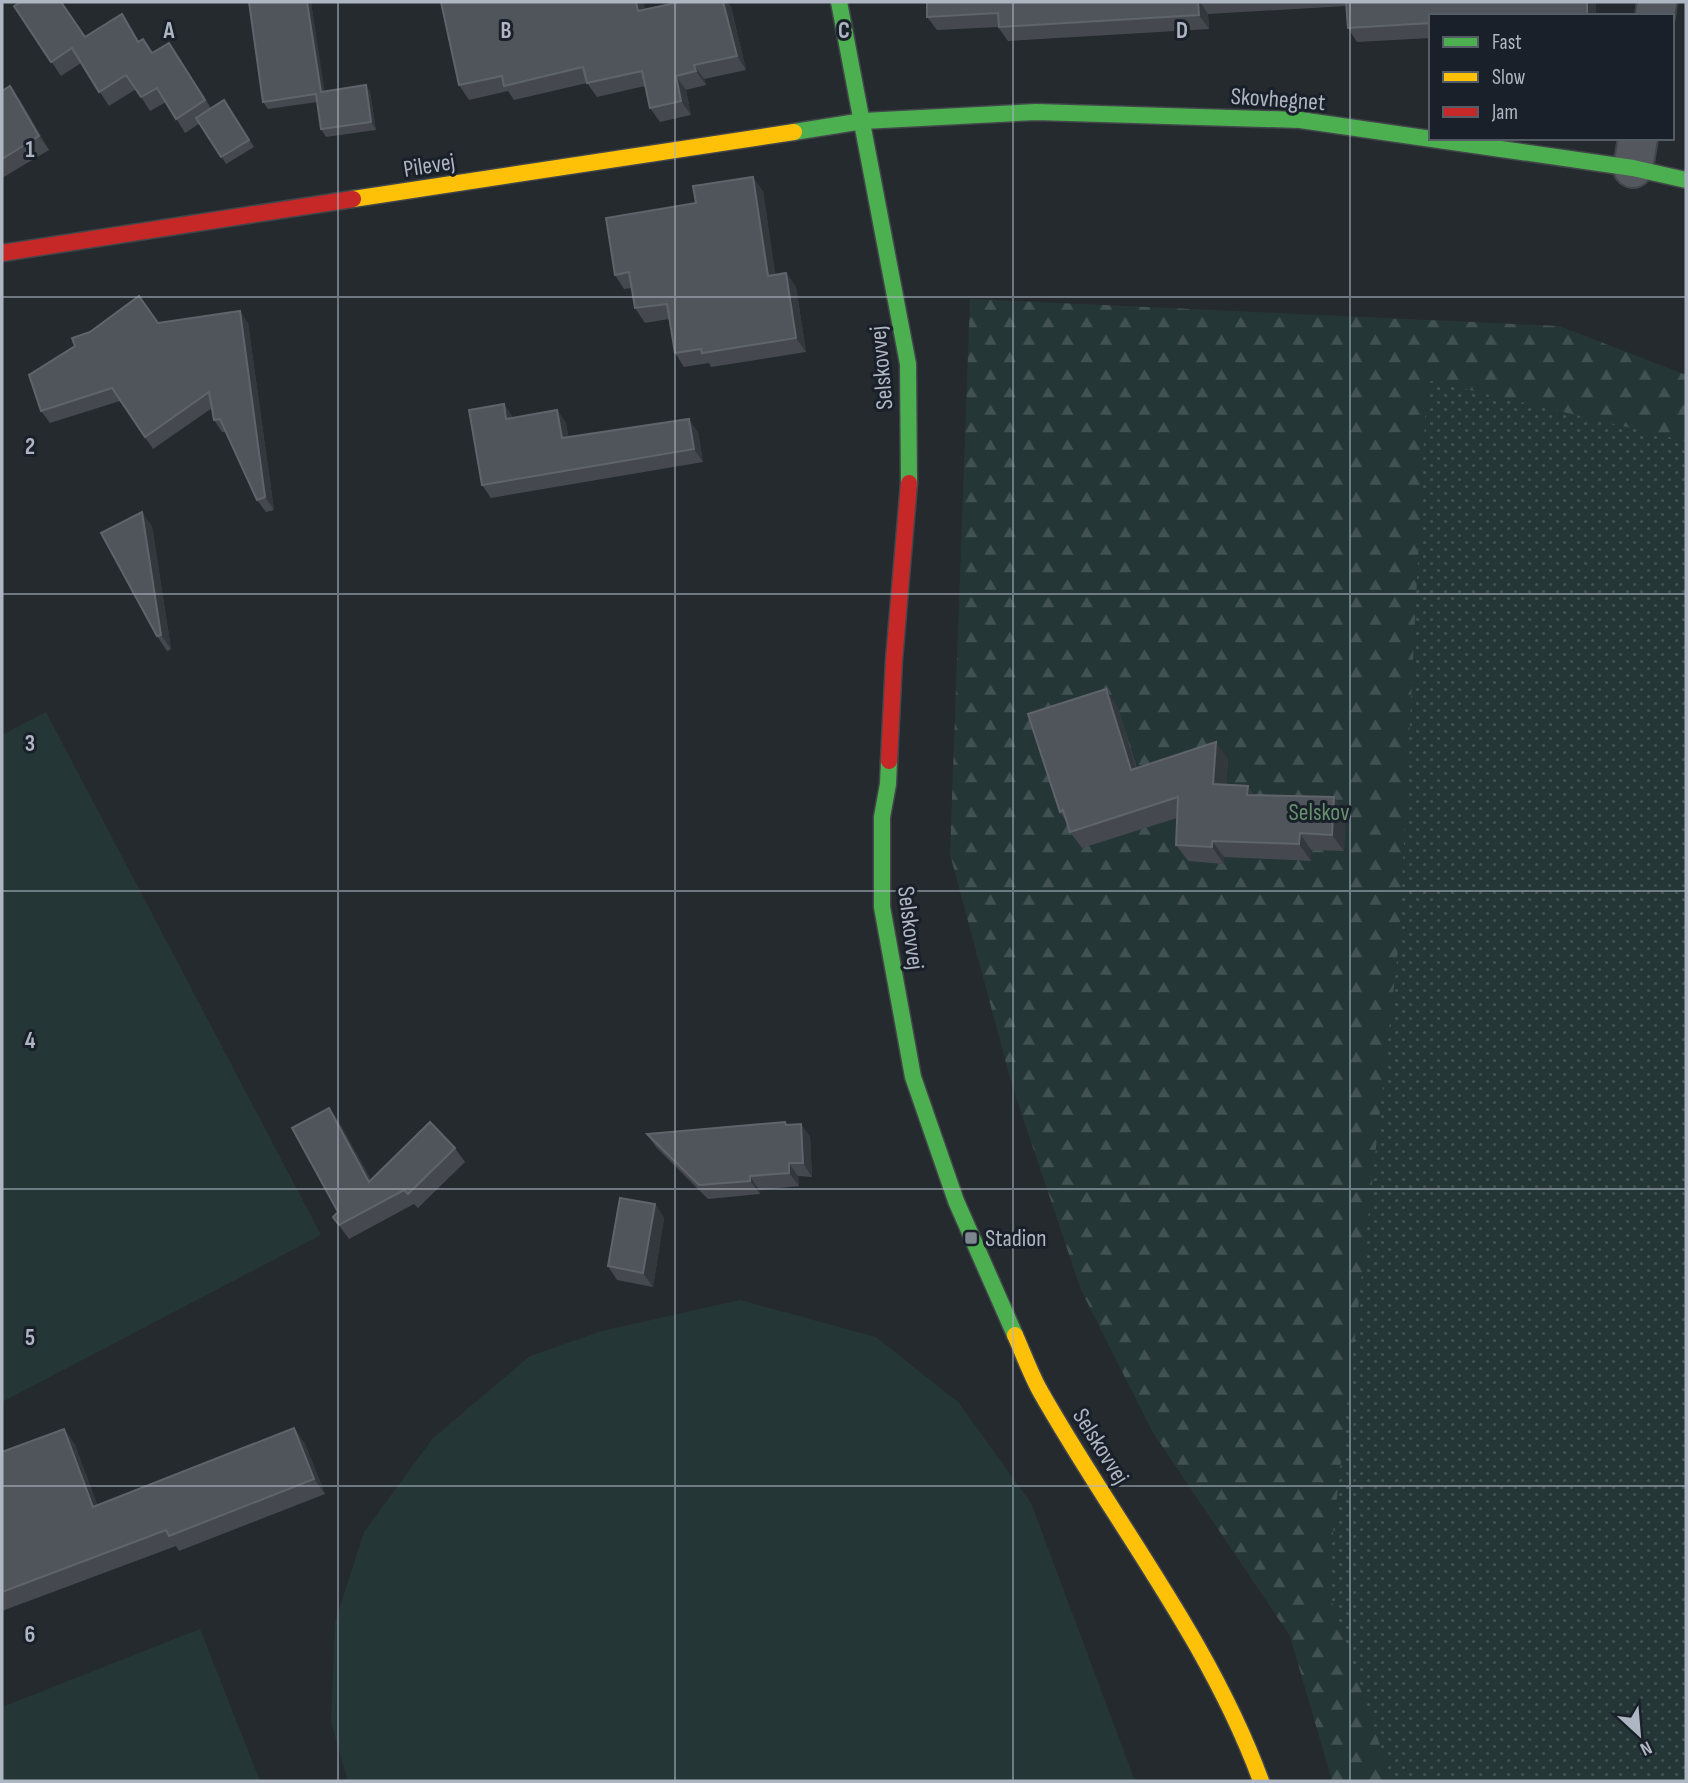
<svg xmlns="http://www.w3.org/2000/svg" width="1688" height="1783" viewBox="0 0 1688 1783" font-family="'Sofia Sans Condensed',sans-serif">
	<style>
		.forest { fill: url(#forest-firs) }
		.park { fill: url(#park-dots) }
		.pitch { fill: #253636 }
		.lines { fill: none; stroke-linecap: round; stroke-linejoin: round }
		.street-casing { stroke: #42464a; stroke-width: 42 }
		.fast-casing { stroke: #42464a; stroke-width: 19 }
		.slow-casing { stroke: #42464a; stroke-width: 19 }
		.jam-casing { stroke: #42464a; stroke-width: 19 }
		.street { stroke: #54585e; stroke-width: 38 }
		.fast { stroke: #4caf50; stroke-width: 16 }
		.slow { stroke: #ffc107; stroke-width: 16 }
		.jam { stroke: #c62828; stroke-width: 16 }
		.wall { fill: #45494f }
		.shaded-wall { fill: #33383d }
		.building { fill: #50555b; stroke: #5f646b; stroke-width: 2 }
		.grid { fill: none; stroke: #adb6c2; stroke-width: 2; stroke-opacity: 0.55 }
		.poi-dot { fill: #7d858f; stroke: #192029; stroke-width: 2.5 }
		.labels { text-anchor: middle; stroke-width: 6; stroke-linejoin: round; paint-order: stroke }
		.street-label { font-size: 24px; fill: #adb6c2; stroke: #192029 }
		.park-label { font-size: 24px; fill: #67906e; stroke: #192029 }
		.poi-label { font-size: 24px; fill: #adb6c2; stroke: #192029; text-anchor: start }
		.grid-label { font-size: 23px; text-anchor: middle; font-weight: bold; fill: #adb6c2; stroke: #192029; stroke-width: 6; stroke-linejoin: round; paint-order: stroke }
	</style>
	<defs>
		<pattern id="forest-firs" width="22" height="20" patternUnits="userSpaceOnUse" patternTransform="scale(1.75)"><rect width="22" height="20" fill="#253636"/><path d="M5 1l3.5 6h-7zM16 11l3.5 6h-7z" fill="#425151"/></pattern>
		<pattern id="park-dots" width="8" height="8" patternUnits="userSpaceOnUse" patternTransform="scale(1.75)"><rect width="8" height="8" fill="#253636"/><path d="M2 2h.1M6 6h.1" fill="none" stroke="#425151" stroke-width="1.8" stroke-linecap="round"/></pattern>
	</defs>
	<rect width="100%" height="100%" fill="#252a2f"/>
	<path class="forest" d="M970,299l589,27 127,49v1406h-354l-42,-145 -138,-205 -71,-141 -69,-205 -62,-231z"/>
	<path class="park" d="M1427,380l259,61v1340h-294l-65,-194 72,-646z"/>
	<g class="pitch">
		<path d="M46,712l275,523 -319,167v-667z"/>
		<path d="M740,1300l136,37 83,66 72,100 104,278h-787l-17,-58 4,-101 29,-90 69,-94 97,-82 72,-25z"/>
		<path d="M200,1629l60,152h-258v-74z"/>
	</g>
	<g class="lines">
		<defs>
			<g id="street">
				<path d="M1655,16l2,-14"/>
				<path d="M1633,168l5,-30"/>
			</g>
			<g id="fast">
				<path d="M839,2l69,362 1,119"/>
				<path d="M794,132l69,-11 173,-9 264,8 333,48 53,12"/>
				<path d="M889,761l-1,23 -6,33v90l31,170 43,124 59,134"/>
			</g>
			<g id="slow">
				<path d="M353,199l441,-67"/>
				<path d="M1015,1335c8,18 15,37 24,54 73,130 170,250 222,392"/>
			</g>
			<g id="jam">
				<path d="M2,253l351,-54"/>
				<path d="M889,761l5,-101 15,-177"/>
			</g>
		</defs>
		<use href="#street" class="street-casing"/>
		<use href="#fast" class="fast-casing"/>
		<use href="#slow" class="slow-casing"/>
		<use href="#jam" class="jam-casing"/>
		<use href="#street" class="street"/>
		<use href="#fast" class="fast"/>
		<use href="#slow" class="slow"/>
		<use href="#jam" class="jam"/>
	</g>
	<g class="wall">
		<path d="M249,2h62l13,90 42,-7 4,7 6,38 -50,7 -5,-8 -4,-27 -49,7 -5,-7z"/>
		<path d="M441,2h202l2,8 35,-8h47l4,5 15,63 -42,9 2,6 -20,5 5,25 -31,7 -10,-14 -5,-22 -48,11 -10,-14 -73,17 -6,-9 -39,9 -10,-15z"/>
		<path d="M927,2h669v14h-165v22l-74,4 -9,-14 -2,-22 -138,8 1,15 -201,12 -10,-14 -61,3 -10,-13z"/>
		<path d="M14,6l71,31 37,-23 17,27 14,12 16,-10 42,65 13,-8 30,47 -28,17 -26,-41 -15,10 -19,-31 -16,9 -14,-22 -27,17 -28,-43 -20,13z"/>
		<path d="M2,91l18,9 29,50 -47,28z"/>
		<path d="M763,191l12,84 11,-2 10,14 10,65 -95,15 -2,-4 -25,4 -9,-14 -6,-34 -24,4 -10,-15 -3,-20 -8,1 -9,-14 81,-72z"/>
		<path d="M158,323h90l26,187 -8,2 -9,-12 -31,-68h-4l-8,-12 -2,-12 -59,41 -33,-48 -70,22 -9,-12z"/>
		<path d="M504,404l9,14 44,-8 9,13 2,14 130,-5 5,30 -212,36 -9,-13z"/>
		<path d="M152,526l19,123 -4,2 -10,-15z"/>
		<path d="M1117,706l20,62 91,-9 -2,26 22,1 6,9 80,2 11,17 -1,37 -33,-1v11l-87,-4v7l-36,-3 -12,-16 1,-27 -95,30 -12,-16 -3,-10 -7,-10z"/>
		<path d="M329,1108l10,14 32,58 84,-32 10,14 -47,46 -4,-4 -65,35 -16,-22 5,-5z"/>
		<path d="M785,1122l2,3 14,-1 9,13 2,40 -14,-1 1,10 -40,4 1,4 -52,5 -52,-52 -9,-13z"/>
		<path d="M655,1204l9,14 -11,69 -36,-7 -9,-14z"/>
		<path d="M294,1428l11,16 20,50 -146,57 -3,-5 -174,65v-159l62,-23 11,16 22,60z"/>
	</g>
	<g class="shaded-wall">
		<path d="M307,2h4l15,97 -5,-7z"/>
		<path d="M636,2h7l5,24 -10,-15z"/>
		<path d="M723,2h4l4,5 15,63 -9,-14z"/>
		<path d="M1198,2h2l8,12 1,15 -10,-14z"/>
		<rect x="1587" y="2" width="9" height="14"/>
		<path d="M122,14l9,14 16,28 -9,-14z"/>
		<path d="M169,43l10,14 35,57 -9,-14z"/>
		<path d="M694,65l10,14 2,6 -10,-14z"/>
		<path d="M676,76l10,14 5,25 -10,-14z"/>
		<path d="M366,85l4,7 6,38 -5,-8z"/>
		<path d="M10,86l10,14 29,50 -10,-14z"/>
		<path d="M753,177l10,14 15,99 -10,-14z"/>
		<path d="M786,273l10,14 10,65 -10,-14z"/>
		<path d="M240,311l8,12 26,187 -9,-13z"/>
		<path d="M504,404l8,13 3,15 -9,-13z"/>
		<path d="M557,410l9,13 5,27 -9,-12z"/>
		<path d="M689,419l9,13 5,30 -9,-13z"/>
		<path d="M142,512l10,14 19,123 -10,-14z"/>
		<path d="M1106,689l11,17 25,81 -11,-17z"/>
		<path d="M1216,742l12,17 -3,42 -12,-17z"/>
		<path d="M1248,786l11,16 -12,-7z"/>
		<path d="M1334,797l11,17 -1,37 -12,-16z"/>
		<path d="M1300,833l11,17v11l-12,-17z"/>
		<path d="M1212,841l12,16v7l-12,-17z"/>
		<path d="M329,1108l10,14 40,74 -10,-14z"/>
		<path d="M801,1124l9,13 2,40 -9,-14z"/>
		<path d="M789,1163l9,13 1,10 -10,-13z"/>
		<path d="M750,1176l9,14 1,4 -10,-13z"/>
		<path d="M655,1204l9,14 -11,69 -10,-14z"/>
		<path d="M294,1428l11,16 20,50 -11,-15z"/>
		<path d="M64,1429l11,16 29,77 -11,-15z"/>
	</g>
	<g class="building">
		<path d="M21,2h40l24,35 37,-23 16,28 5,-3 9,14 17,-10 36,57 -29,19 -19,-31 -16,9 -15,-22 -27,17 -27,-44 -21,14 -37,-56z"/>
		<path d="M249,2h58l14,90 45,-7 5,37 -50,7 -5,-35 -53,8z"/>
		<path d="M441,2h195l2,9 42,-9h43l14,54 -43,9 2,6 -20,5 5,25 -31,7 -8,-37 -55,12 -4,-16 -79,19 -2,-10 -43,9z"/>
		<path d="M927,2h271l1,13 -200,12 -1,-14 -71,4z"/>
		<path d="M1346,2h241v14h-156v7l-83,5z"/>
		<path d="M10,86l29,50 -37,23v-68z"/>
		<path d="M224,100l25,40 -28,17 -25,-39z"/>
		<path d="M753,177l15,99 18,-3 10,65 -94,15 -1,-4 -26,4 -8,-49 -32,4 -6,-36 -14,3 -9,-57 90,-15 -3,-17z"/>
		<path d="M139,296l19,27 82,-12 25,186 -8,3 -37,-81 -6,1 -5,-28 -64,45 -33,-49 -71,23 -12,-36 46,-29 -3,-8 18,-6z"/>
		<path d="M504,404l2,15 51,-9 5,28 127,-19 5,30 -212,36 -13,-75z"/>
		<path d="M142,512l19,123 -4,1 -56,-103z"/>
		<path d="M1106,689l25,81 85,-28 -3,42 35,2 -1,9 87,2 -2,38 -32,-2 -1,11 -87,-3v6l-36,-2 2,-48 -108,35 -7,-22 -3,2 -32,-98z"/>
		<path d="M329,1108l40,74 61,-60 25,26 -47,46 -4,-4 -65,35 -6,-8 5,-5 -46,-84z"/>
		<path d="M785,1122l1,3 15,-1 2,39h-14v10l-39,3v5l-51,4 -52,-51z"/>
		<path d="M620,1198l35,6 -12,69 -35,-7z"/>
		<path d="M294,1428l20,51 -145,57 -3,-6 -164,62v-140l62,-23 29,78z"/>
	</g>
	<path class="grid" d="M338,2v1779M675,2v1779M1013,2v1779M1350,2v1779M2,297h1684M2,594h1684M2,891h1684M2,1189h1684M2,1486h1684"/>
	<rect class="poi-dot" x="964" y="1231" width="14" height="14" rx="3.5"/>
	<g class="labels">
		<g class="street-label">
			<text transform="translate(1278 99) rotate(4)" y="8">Skovhegnet</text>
			<text transform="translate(429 165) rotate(-9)" y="8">Pilevej</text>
			<text transform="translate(881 368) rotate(-95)" y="8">Selskovvej</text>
			<text transform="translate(911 928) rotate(83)" y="8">Selskovvej</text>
			<text transform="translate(1101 1446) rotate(58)" y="8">Selskovvej</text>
		</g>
		<g class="park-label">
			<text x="1319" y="820">Selskov</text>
		</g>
		<g class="poi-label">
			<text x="985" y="1246">Stadion</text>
		</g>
	</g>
	<g class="grid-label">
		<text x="169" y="38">A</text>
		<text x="506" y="38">B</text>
		<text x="844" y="38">C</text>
		<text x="1182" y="38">D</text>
		<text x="30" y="157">1</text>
		<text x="30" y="454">2</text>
		<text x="30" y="751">3</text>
		<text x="30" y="1048">4</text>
		<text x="30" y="1345">5</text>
		<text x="30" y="1642">6</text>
	</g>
	<rect width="1688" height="1783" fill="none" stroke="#adb6c2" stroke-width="7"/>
	<rect x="1429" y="14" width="245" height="126" fill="#192029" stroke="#545c66" stroke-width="2"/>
	<rect x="1443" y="37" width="35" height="10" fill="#4caf50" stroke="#545c66" stroke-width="2"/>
	<text x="1492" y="49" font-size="21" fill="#adb6c2">Fast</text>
	<rect x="1443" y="72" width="35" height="10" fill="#ffc107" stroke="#545c66" stroke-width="2"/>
	<text x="1492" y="84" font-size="21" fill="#adb6c2">Slow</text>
	<rect x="1443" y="107" width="35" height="10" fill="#c62828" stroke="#545c66" stroke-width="2"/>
	<text x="1492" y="119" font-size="21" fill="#adb6c2">Jam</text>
	<g transform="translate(1639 1734) rotate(154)" stroke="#192029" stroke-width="5" paint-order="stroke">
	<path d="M0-5L12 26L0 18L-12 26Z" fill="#adb6c2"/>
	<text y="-10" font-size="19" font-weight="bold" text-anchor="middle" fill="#adb6c2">N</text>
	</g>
</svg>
